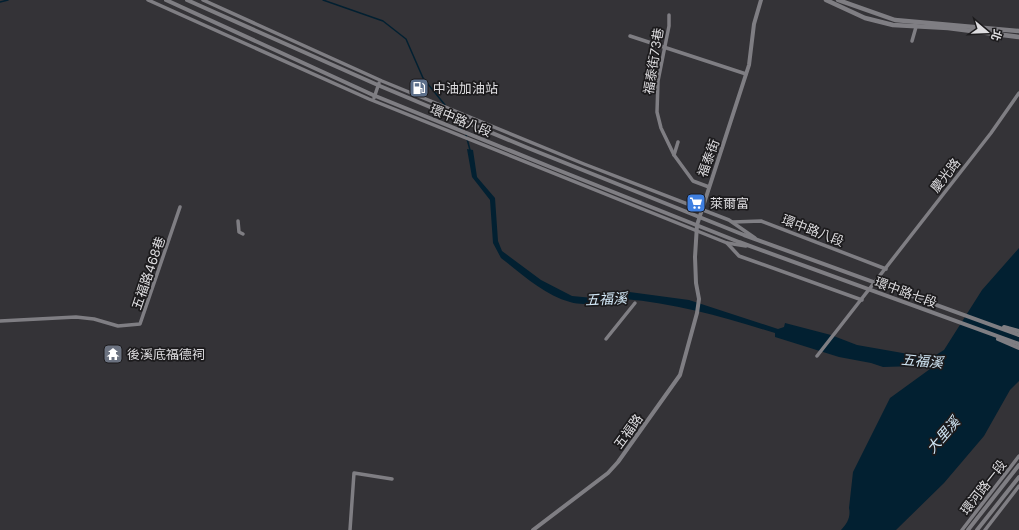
<svg xmlns="http://www.w3.org/2000/svg" width="1019" height="530" viewBox="0 0 1019 530" font-family="Inter,'Noto Sans TC',sans-serif">
	<style>
		.water { fill: #022031 }
		.lines { fill: none; stroke-linecap: round; stroke-linejoin: round }
		.stream { stroke: #022031; stroke-width: 1.5 }
		.minor { stroke: #7f7e83; stroke-width: 3.5 }
		.tertiary { stroke: #7f7e83; stroke-width: 4 }
		.secondary { stroke: #7f7e83; stroke-width: 4.5 }
		.labels { text-anchor: middle; stroke-width: 3.5; stroke-linejoin: round; paint-order: stroke }
		.street-label { font-size: 13px; fill: #dedde0; stroke: #1c1b1d }
		.poi-label { font-size: 13px; fill: #dedde0; stroke: #1c1b1d; text-anchor: start }
		.water-label { font-size: 14px; font-style: italic; fill: #d1e7f6; stroke: #1c1b1d }
	</style>
	<rect width="100%" height="100%" fill="#343337"/>
	<path class="water" d="M467,149l6,1 4,27 18,21 3,43 4,10 39,29 31,16 21,2 29,-7 67,9 89,29 6,-2 1,-4 46,12 26,10 74,13 13,-8 38,-60 37,-42v133l-9,9 -26,46 -40,47 -48,47h-55c6,-6 10,-13 8,-22l4,-36 37,-74 40,-29 -13,-3 -34,1 -12,-4 -32,-6 -64,-20v-4c-49,-15 -99,-30 -151,-34 -20,-1 -33,9 -54,3 -26,-7 -48,-28 -69,-44l-8,-15 -3,-43 -18,-23z"/>
	<g class="lines">
		<g class="stream">
			<path d="M323,0l60,21 23,18 17,39 22,27"/>
			<path d="M0,2l8,-2"/>
			<path d="M454,118l8,12"/>
			<path d="M466,135l4,15"/>
		</g>
		<g class="minor">
			<path d="M148,0l221,99 358,144 19,3"/>
			<path d="M203,0l179,81 202,83 145,56 26,18"/>
			<path d="M669,15v11l-11,55 -1,31 4,16 13,27 19,26 16,6"/>
			<path d="M630,36l116,38"/>
			<path d="M912,41l4,-14"/>
			<path d="M374,98l5,-15"/>
			<path d="M674,155l4,-13"/>
			<path d="M238,221l1,11 4,2"/>
			<path d="M733,222l28,-1 125,48"/>
			<path d="M727,243l12,13 123,44"/>
			<path d="M0,321l76,-4 18,2 24,7 22,-2 40,-117"/>
			<path d="M606,339l29,-36"/>
			<path d="M817,356l174,-223 28,-40"/>
			<path d="M350,530l4,-57 38,6"/>
			<path d="M962,530l57,-74"/>
			<path d="M985,530l34,-44"/>
		</g>
		<g class="tertiary">
			<path d="M166,0l207,95 180,73 186,74 280,102"/>
			<path d="M187,0l193,86 148,62 216,87 275,100"/>
			<path d="M1004,327l15,4"/>
			<path d="M998,339l21,9"/>
			<path d="M533,530l75,-57 10,-11 62,-87 17,-62 2,-14 -3,-16 -1,-26 2,-32 52,-160 5,-41 7,-24"/>
			<path d="M968,530l51,-65"/>
			<path d="M977,530l42,-53"/>
		</g>
		<g class="secondary">
			<path d="M826,0l39,18 28,7 55,3 71,9"/>
			<path d="M838,0l57,20 124,11"/>
		</g>
	</g>
	<defs>
		<symbol id="fuel-square" viewBox="-11 -11 22 22"><rect x="-9" y="-9" width="18" height="18" rx="4" fill="#5c6f8a" stroke="#1c1b1d"/><path d="M-5.5-6h7V0h2V4h1.3V-2.5L3-4.5l.8-.8L6-3V5H2.5V1h-1V6h-7ZM-4.2-4.7v3.2H.2V-4.7Z" fill="#fff"/></symbol>
		<symbol id="supermarket-square" viewBox="-11 -11 22 22"><rect x="-9" y="-9" width="18" height="18" rx="4" fill="#3f7fe0" stroke="#1c1b1d"/><path d="M-6-5.5h2.5l.6 2H6L4.5 2H-2.5L-4.4-4H-6ZM-1.5 3.2a1.3 1.3 0 1 0 .1 0ZM3 3.2a1.3 1.3 0 1 0 .1 0Z" fill="#fff"/></symbol>
		<symbol id="temple-square" viewBox="-11 -11 22 22"><rect x="-9" y="-9" width="18" height="18" rx="4" fill="#6b7280" stroke="#1c1b1d"/><path d="M0-6L5-2H3V0L6.5 2.5H4V6H1.5V3h-3V6H-4V2.5H-6.5L-3 0V-2H-5Z" fill="#fff"/></symbol>
	</defs>
	<g fill-rule="evenodd">
		<use href="#fuel-square" x="408" y="77" width="22" height="22"/>
		<use href="#supermarket-square" x="685" y="192" width="22" height="22"/>
		<use href="#temple-square" x="102" y="343" width="22" height="22"/>
	</g>
	<g class="labels">
		<g class="street-label">
			<text transform="translate(653 61) rotate(-81)" y="5">福泰街73巷</text>
			<text transform="translate(461 120) rotate(22)" y="5">環中路八段</text>
			<text transform="translate(708 158) rotate(-70)" y="5">福泰街</text>
			<text transform="translate(945 175) rotate(-52)" y="5">慶光路</text>
			<text transform="translate(813 230) rotate(21)" y="5">環中路八段</text>
			<text transform="translate(148 273) rotate(-71)" y="5">五福路468巷</text>
			<text transform="translate(906 292) rotate(20)" y="5">環中路七段</text>
			<text transform="translate(628 431) rotate(-54)" y="5">五福路</text>
			<text transform="translate(983 487) rotate(-52)" y="5">環河路一段</text>
		</g>
		<g class="poi-label">
			<text x="433" y="93">中油加油站</text>
			<text x="710" y="208">萊爾富</text>
			<text x="127" y="359">後溪底福德祠</text>
		</g>
		<g class="water-label">
			<text transform="translate(606 299) rotate(-3)" y="5">五福溪</text>
			<text transform="translate(922 361) rotate(5)" y="5">五福溪</text>
			<text transform="translate(943 435) rotate(-49)" y="5">大里溪</text>
		</g>
	</g>
	<g transform="translate(987 32) rotate(109)" stroke="#1c1b1d" stroke-width="3" paint-order="stroke">
	<path d="M0-3L7 15L0 10L-7 15Z" fill="#dedde0"/>
	<text y="-6" font-size="11" font-weight="bold" text-anchor="middle" fill="#dedde0">北</text>
	</g>
</svg>
